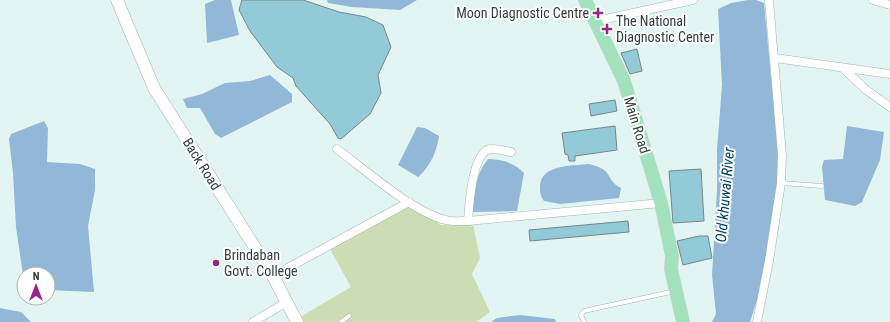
<svg xmlns="http://www.w3.org/2000/svg" width="890" height="322" viewBox="0 0 890 322" font-family="'Roboto Condensed',sans-serif">
	<style>
		.green { fill: #ccddb4 }
		.water { fill: #93b7d7 }
		.building { fill: #92cad8; stroke: #76878b }
		.lines { fill: none; stroke-linecap: round; stroke-linejoin: round }
		.lane-casing { stroke: #a2b4b1; stroke-width: 5 }
		.street-casing { stroke: #a2b4b1; stroke-width: 9 }
		.secondary-casing { stroke: #a2b4b1; stroke-width: 13 }
		.primary-casing { stroke: #d3d4d4; stroke-width: 14 }
		.lane { stroke: #fff; stroke-width: 4 }
		.street { stroke: #fff; stroke-width: 8 }
		.secondary { stroke: #fff; stroke-width: 12 }
		.primary { stroke: #a1e2bc; stroke-width: 13 }
		.poi-dot { fill: #962787; stroke: #fbfffe; stroke-width: 1.5 }
		.labels { text-anchor: middle; stroke-width: 4; stroke-linejoin: round; paint-order: stroke }
		.poi-label { font-size: 14px; fill: #363d3c; stroke: #fbfffe; text-anchor: start }
		.street-label { font-size: 14px; fill: #363d3c; stroke: #fbfffe }
		.water-label { font-size: 15px; font-style: italic; fill: #003f68; stroke: #fbfffe }
	</style>
	<rect width="100%" height="100%" fill="#e3f5f2"/>
	<path class="green" d="M406,204l35,21 32,-1 7,34 -8,16 18,38 -14,10h-177l-2,-3 54,-32 -21,-38z"/>
	<g class="water">
		<path d="M215,0h16l8,35 -32,8 -2,-39z"/>
		<path d="M327,0h90l-17,10 -48,-3 -24,-4z"/>
		<path d="M748,0h8l8,3 16,169 -20,119 -10,31h-38l4,-8 -4,-39 5,-85v-40l5,-65 -4,-76 13,-6z"/>
		<path d="M270,75l22,19v8l-71,36 -6,-4 -15,-26h-13l-4,-9 19,-5 23,-11 25,-2z"/>
		<path d="M44,121l4,7 -1,34 33,2 15,5v21l-7,36 6,66 -46,-2v-16h-24v3l-1,-2 -7,-48 -3,-54 -4,-34 2,-5z"/>
		<path d="M847,126l37,6 -4,28 -18,42 -7,4 -30,-6 -3,-33 2,-7 19,-1z"/>
		<path d="M417,127l8,1 14,8c-2,15 -9,31 -21,41l-20,-12z"/>
		<path d="M488,159c13,0 27,4 36,14l-7,38 -44,1c1,-21 2,-36 15,-53z"/>
		<path d="M589,164c26,6 15,15 32,24l-2,10 -59,6 -16,-3c-4,-6 -4,-8 -4,-15 1,-22 33,-20 49,-22z"/>
		<path d="M0,308l21,4 10,10h-31z"/>
		<path d="M520,315l35,4 1,3h-65l6,-4z"/>
	</g>
	<g class="building">
		<path d="M242,0h61l36,12 27,5 17,8 8,22 -13,28 3,18 -11,21 -29,25 -3,-1 -8,-14 -34,-38 -3,-8 -16,-11 -27,-36 -11,-21z"/>
		<path d="M637,49l5,22 -12,3 -9,-21z"/>
		<path d="M615,100l2,11 -26,5 -2,-12z"/>
		<path d="M615,126l2,24 -42,6v5h-6l-1,-6 -3,-1 -3,-21z"/>
		<path d="M701,169l3,52 -31,2 -4,-52z"/>
		<path d="M628,221l1,11 -99,9 -1,-11z"/>
		<path d="M699,236h9l4,22 -29,7 -6,-24z"/>
	</g>
	<g class="lines">
		<defs>
			<g id="lane">
				<path d="M781,183l41,3"/>
				<path d="M341,322l8,-6"/>
				<path d="M584,322l-3,-7 3,-4 91,-20"/>
			</g>
			<g id="street">
				<path d="M873,0l17,5"/>
				<path d="M596,21l97,-21"/>
				<path d="M775,58l115,16"/>
				<path d="M843,68l22,21 25,18"/>
				<path d="M337,149c27,20 77,64 109,71 7,2 15,1 22,1l193,-18"/>
				<path d="M468,221c1,-15 4,-63 19,-71 7,-3 17,1 24,2"/>
				<path d="M273,276l136,-74"/>
				<path d="M253,322l34,-20"/>
				<path d="M757,322l12,-61 12,-78 1,-28 -13,-155"/>
			</g>
			<path id="secondary" d="M117,0l37,88 119,188 24,46"/>
			<path id="primary" d="M585,0l39,81 37,122 11,53 -1,13 12,53"/>
		</defs>
		<use href="#lane" class="lane-casing"/>
		<use href="#street" class="street-casing"/>
		<use href="#secondary" class="secondary-casing"/>
		<use href="#primary" class="primary-casing"/>
		<use href="#lane" class="lane"/>
		<use href="#street" class="street"/>
		<use href="#secondary" class="secondary"/>
		<use href="#primary" class="primary"/>
	</g>
	<g class="poi-dot">
		<path d="M596 7h4v4h4v4h-4v4h-4v-4h-4v-4h4z"/>
		<path d="M605 23h4v4h4v4h-4v4h-4v-4h-4v-4h4z"/>
		<circle cx="216" cy="263" r="4"/>
	</g>
	<g class="labels">
		<g class="poi-label">
			<text x="589" y="18" text-anchor="end">Moon Diagnostic Centre</text>
			<text x="616" y="26">The National<tspan x="616" dy="16">Diagnostic Center</tspan></text>
			<text x="224" y="260">Brindaban<tspan x="224" dy="16">Govt. College</tspan></text>
		</g>
		<g class="street-label">
			<text transform="translate(637 125) rotate(73)" y="5">Main Road</text>
			<text transform="translate(202 164) rotate(58)" y="5">Back Road</text>
		</g>
		<g class="water-label">
			<text transform="translate(725 195) rotate(-85)" y="5">Old khuwai River</text>
		</g>
	</g>
	<g transform="translate(36 286)"><circle r="19" fill="#fbfffe" stroke="#acb1b0"/>
	<path d="M0-3L7 15L0 10L-7 15Z" fill="#962787"/>
	<text y="-6" font-size="11" font-weight="bold" text-anchor="middle" fill="#363d3c">N</text>
	</g>
</svg>
